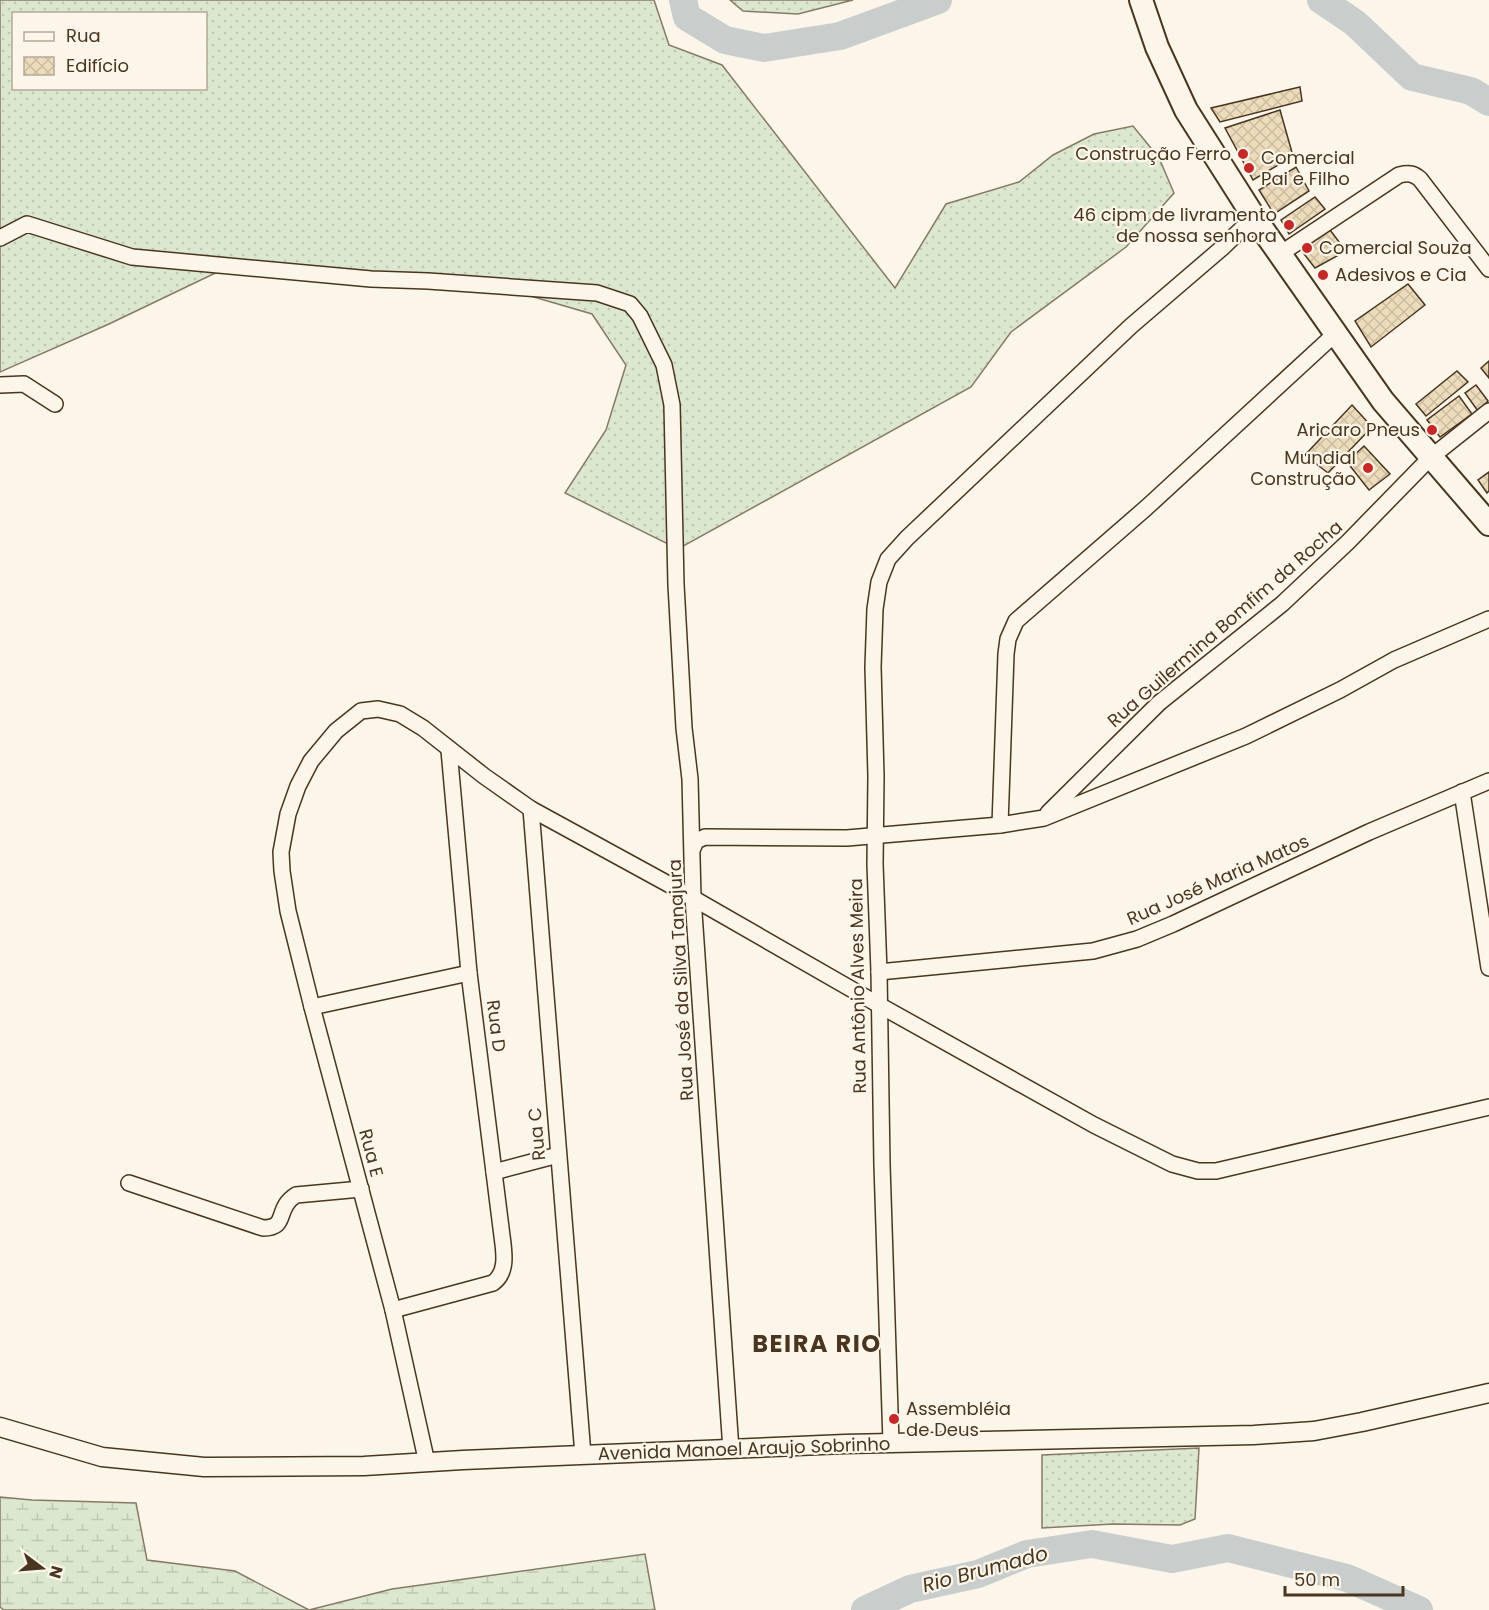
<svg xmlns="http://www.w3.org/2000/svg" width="1489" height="1610" viewBox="0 0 1489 1610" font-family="Poppins,sans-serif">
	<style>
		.grass { fill: url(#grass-dots); stroke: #887966; stroke-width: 1.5; fill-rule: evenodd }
		.wetland { fill: url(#wetland-marsh); stroke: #887966; stroke-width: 1.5 }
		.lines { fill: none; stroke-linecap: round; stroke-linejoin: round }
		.river { stroke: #c9cecd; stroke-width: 28 }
		.building { fill: url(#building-cross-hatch); stroke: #4a3520; stroke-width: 1.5 }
		.minor-casing { stroke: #4a3520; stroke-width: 18 }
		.tertiary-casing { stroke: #4a3520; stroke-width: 21 }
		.primary-casing { stroke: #4a3520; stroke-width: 26 }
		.minor { stroke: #fbf6e9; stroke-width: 15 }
		.tertiary { stroke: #fbf6e9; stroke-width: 18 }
		.primary { stroke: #fbf6e9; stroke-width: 22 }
		.poi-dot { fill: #c62828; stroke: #fbf6e9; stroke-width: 2 }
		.labels { text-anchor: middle; stroke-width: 4.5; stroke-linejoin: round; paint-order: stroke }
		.poi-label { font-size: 18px; fill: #4a3520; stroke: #fbf6e9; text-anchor: end }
		.street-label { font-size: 18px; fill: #4a3520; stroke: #fbf6e9 }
		.water-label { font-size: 20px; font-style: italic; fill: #4a3520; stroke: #fbf6e9 }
		.district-label { font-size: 24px; font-weight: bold; letter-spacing: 1.5px; fill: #4a3520; stroke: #fbf6e9 }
	</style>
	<defs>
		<pattern id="grass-dots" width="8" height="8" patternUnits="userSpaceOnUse" patternTransform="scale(1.5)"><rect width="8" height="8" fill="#dce7d0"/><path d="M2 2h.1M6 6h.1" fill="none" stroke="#bec7b2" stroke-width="1.8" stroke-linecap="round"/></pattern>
		<pattern id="wetland-marsh" width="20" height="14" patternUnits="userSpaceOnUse" patternTransform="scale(1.5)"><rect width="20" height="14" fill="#dce7d0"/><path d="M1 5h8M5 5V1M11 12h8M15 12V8" fill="none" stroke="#bec7b2"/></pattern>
		<pattern id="building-cross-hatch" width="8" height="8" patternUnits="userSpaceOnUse" patternTransform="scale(1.5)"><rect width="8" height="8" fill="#ecdcbc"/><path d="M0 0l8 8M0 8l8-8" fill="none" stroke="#ccbda1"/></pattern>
	</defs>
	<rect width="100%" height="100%" fill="#fbf6e9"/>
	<g class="grass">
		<path d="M0,0h654l15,45 53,20 173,223 51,-84 73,-22 34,-27 41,-21 39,-8 26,32 15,35 -48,54 -115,85 -40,55 -293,162 -113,-56 41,-63 20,-65 -34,-51 -127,-37 -233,-12 -123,59 -109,48zM14,14h192v74h-192z"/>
		<path d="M730,0h123l-55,14 -55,-3z"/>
		<path d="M1199,1448l-4,71 -15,6 -67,-1 -71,4v-73z"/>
	</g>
	<path class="wetland" d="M0,1497l32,3 104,3 11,57 88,11 74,39 83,-21 253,-35 10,56h-651l-4,-3z"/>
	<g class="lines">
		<g class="river">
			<path d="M683,0l4,17 38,23 39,8 76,-12 98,-36"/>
			<path d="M1321,0l34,23 57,54 59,14 18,11"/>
			<path d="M865,1610l45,-21 68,-15 49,-20 65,-10 80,15 56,-11 119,30 72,32"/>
		</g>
	</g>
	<g class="building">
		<path d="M1300,87l2,14 -82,21 -9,-14z"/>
		<path d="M1280,110l13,46 -40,24 -28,-52z"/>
		<path d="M1296,167l13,24 -35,23 -15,-24z"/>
		<path d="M1315,197l10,12 -36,25 -8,-14z"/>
		<path d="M1330,230l16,21 -31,17 -14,-18z"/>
		<path d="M1408,284l17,21 -54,42 -16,-26z"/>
		<path d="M1489,361v17l-8,-10z"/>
		<path d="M1457,371l11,11 -42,34 -10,-12z"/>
		<path d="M1476,385l12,16 -10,10 -13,-18z"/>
		<path d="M1459,396l13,18 -32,23 -13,-17z"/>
		<path d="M1352,405l20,22 -44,46 -23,-18z"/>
		<path d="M1364,446l26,28 -21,16 -22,-28z"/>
		<path d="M1489,472v19l-2,2 -9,-13z"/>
	</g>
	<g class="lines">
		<defs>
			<g id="minor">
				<path d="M0,238l27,-14 105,33 239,22 57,2 169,12 33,11 10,12 24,49 8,40 4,180 8,143 6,51 3,119 38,552"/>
				<path d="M1280,254l119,-79c9,-2 14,-2 21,4l69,90"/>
				<path d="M0,385l24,-1 31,20"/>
				<path d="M1462,792l27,176"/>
				<path d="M531,809l52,646"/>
				<path d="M1048,813l111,-110 123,-99 66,-62 82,-84 59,-47"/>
				<path d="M1000,825l6,-171 2,-15 8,-18 130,-113 189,-174"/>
				<path d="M693,848l3,-7 9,-4 142,1 153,-13 44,-7 202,-82 94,-46 54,-30 95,-41"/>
				<path d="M879,972l214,-21 44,-12 36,-15 196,-92 120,-51"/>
				<path d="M312,1007l157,-34"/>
				<path d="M494,1172l64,-17"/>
				<path d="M129,1183l134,45c26,0 11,-19 33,-33l65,-6"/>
				<path d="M393,1310l100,-27c15,-11 11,-31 9,-47l-33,-263 -20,-223"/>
				<path d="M891,1443l-9,-278 -3,-193 -4,-108 1,-88 -3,-109 2,-58 4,-27 9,-23 19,-21 224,-212 91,-78 32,-31"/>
				<path d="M427,1463l-34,-153 -81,-303 -24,-96 -6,-40 -1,-19 7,-38 10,-28 13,-25 25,-30 25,-20 17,-2 22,5 23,14 61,48 47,33 139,76 209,120 215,120 78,39 26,7h18l273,-64"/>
			</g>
			<path id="tertiary" d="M0,1427l102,30 102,10 160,-1 99,-6 382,-16 409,-9 60,-4 48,-9 127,-29"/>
			<path id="primary" d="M1141,0l16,47 29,63 68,107 129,184 106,123"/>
		</defs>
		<use href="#minor" class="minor-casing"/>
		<use href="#tertiary" class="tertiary-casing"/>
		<use href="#primary" class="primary-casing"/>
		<use href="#minor" class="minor"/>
		<use href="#tertiary" class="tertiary"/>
		<use href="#primary" class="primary"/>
	</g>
	<g class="poi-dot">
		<circle cx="1243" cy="154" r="6"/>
		<circle cx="1249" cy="168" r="6"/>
		<circle cx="1289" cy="225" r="6"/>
		<circle cx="1307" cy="248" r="6"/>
		<circle cx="1323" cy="275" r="6"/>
		<circle cx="1432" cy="430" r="6"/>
		<circle cx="1368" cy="468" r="6"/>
		<circle cx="894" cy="1419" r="6"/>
	</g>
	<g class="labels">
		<g class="poi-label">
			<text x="1231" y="160">Construção Ferro</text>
			<text x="1261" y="164" text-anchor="start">Comercial<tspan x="1261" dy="21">Pai e Filho</tspan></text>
			<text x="1277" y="221">46 cipm de livramento<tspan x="1277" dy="21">de nossa senhora</tspan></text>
			<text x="1319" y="254" text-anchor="start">Comercial Souza</text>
			<text x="1335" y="281" text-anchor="start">Adesivos e Cia</text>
			<text x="1420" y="436">Aricaro Pneus</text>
			<text x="1356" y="464">Mundial<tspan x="1356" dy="21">Construção</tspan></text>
			<text x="906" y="1415" text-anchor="start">Assembléia<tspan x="906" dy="21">de Deus</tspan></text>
		</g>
		<g class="street-label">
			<text transform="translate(1225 624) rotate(-41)" y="6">Rua Guilermina Bomfim da Rocha</text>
			<text transform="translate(1218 880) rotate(-24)" y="6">Rua José Maria Matos</text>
			<text transform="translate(681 980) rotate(-93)" y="6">Rua José da Silva Tanajura</text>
			<text transform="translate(858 986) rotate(-91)" y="6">Rua Antônio Alves Meira</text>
			<text transform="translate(496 1026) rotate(83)" y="6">Rua D</text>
			<text transform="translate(537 1134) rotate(-95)" y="6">Rua C</text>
			<text transform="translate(371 1153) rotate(75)" y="6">Rua E</text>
			<text transform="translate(744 1449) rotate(-2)" y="6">Avenida Manoel Araujo Sobrinho</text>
		</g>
		<g class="water-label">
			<text transform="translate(985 1569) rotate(-15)" y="7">Rio Brumado</text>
		</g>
		<g class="district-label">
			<text x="817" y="1352">BEIRA RIO</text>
		</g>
	</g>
	<rect x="12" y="12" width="195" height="78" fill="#fbf6e9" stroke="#b4a999" stroke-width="1.5"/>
	<rect x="24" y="32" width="30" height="9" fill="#fbf6e9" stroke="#b4a999" stroke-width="1.5"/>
	<text x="66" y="42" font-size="18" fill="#4a3520">Rua</text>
	<rect x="24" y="57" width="30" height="18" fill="url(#building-cross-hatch)" stroke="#b4a999" stroke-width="1.5"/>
	<text x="66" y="72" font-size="18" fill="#4a3520">Edifício</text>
	<g transform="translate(42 1568) rotate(106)" stroke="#fbf6e9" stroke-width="4.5" paint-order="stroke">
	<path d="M0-4.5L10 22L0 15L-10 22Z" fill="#4a3520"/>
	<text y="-9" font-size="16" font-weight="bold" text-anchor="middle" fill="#4a3520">N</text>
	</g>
	<path d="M1285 1586v9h118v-9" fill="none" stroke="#4a3520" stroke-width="3"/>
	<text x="1294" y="1586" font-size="18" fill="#4a3520" stroke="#fbf6e9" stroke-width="4.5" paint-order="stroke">50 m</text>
</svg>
